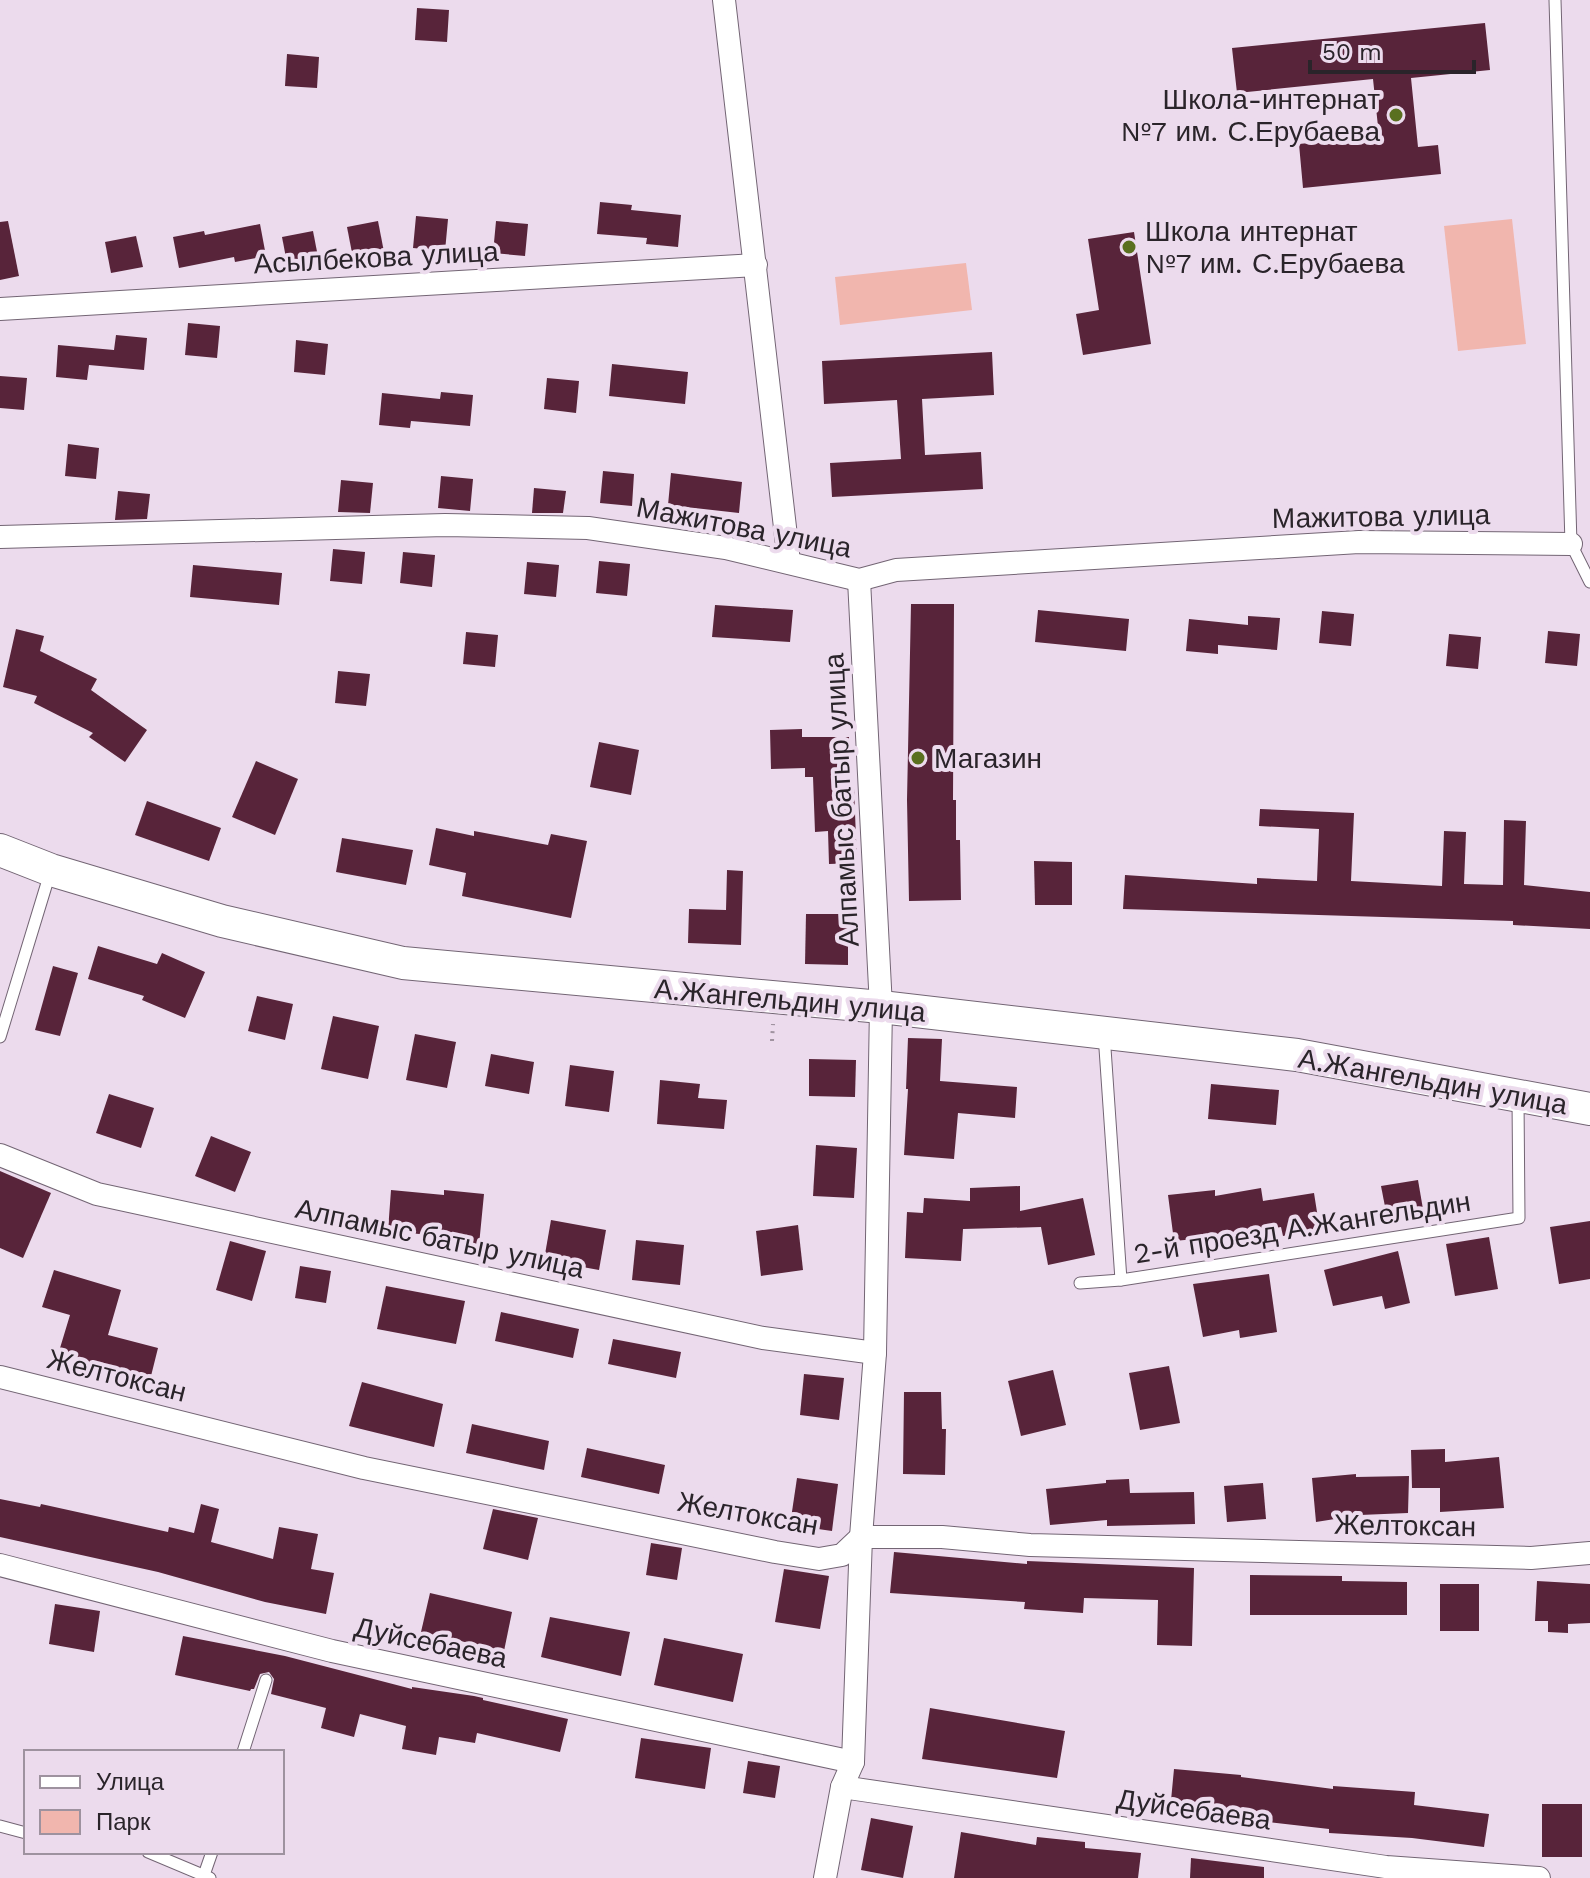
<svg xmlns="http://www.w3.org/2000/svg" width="1590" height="1878" viewBox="0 0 1590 1878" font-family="'Work Sans',sans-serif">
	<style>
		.green { fill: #f1b6ae }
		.building { fill: #58243a }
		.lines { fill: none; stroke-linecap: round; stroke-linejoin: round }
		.lane-casing { stroke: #736574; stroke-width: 13 }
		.street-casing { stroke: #736574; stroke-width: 24 }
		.secondary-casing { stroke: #736574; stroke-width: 34 }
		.path { stroke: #a093a0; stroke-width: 4; stroke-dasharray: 2 6; stroke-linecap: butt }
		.lane { stroke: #fff; stroke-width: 11 }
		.street { stroke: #fff; stroke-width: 22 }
		.secondary { stroke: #fff; stroke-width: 32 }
		.poi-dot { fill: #5a701f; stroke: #ecdbed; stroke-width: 3 }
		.labels { text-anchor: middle; stroke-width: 8; stroke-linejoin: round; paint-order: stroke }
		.poi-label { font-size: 28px; fill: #2a242a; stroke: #ecdbed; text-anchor: start }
		.street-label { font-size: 28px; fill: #2a242a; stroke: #ecdbed }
	</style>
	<rect width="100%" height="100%" fill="#ecdbed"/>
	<g class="green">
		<path d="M1512,219l14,125 -68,7 -14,-125z"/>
		<path d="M966,263l6,47 -132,15 -5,-48z"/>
	</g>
	<g class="building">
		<path d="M417,8l32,2 -2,32 -32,-2z"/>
		<path d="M1485,23l5,47 -79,8 7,69 20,-2 3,29 -138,14 -4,-44 80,-8 -6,-57 -136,14 -5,-45z"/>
		<path d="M287,54l32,3 -2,31 -32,-2z"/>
		<path d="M600,202l32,3 -1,5 50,5 -3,32 -32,-3 1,-6 -50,-4z"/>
		<path d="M416,216l32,3 -3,32 -32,-3z"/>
		<path d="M8,221l11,55 -19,4v-58z"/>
		<path d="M378,221l6,31 -31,6 -6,-31z"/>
		<path d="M496,221l32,3 -3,32 -32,-3z"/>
		<path d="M260,224l6,32 -31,6 -1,-5 -55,11 -6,-31 31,-6 1,4z"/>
		<path d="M313,231l6,31 -31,6 -6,-31z"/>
		<path d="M1134,232l17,112 -68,11 -7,-41 23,-4 -11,-71z"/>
		<path d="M136,236l7,31 -32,6 -6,-31z"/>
		<path d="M188,323l32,3 -3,32 -32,-3z"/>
		<path d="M116,335l31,3 -3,32 -55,-5 -2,15 -31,-3 2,-32 56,5z"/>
		<path d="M296,340l32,4 -3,31 -31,-3z"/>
		<path d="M992,352l2,43 -72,4 3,56 56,-3 2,37 -151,8 -2,-34 71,-4 -4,-59 -73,4 -2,-43z"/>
		<path d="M612,364l76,8 -3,32 -76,-8z"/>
		<path d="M0,376l27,2 -3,32 -24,-2z"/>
		<path d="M547,378l32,3 -3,32 -32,-4z"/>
		<path d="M441,392l32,3 -3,31 -59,-5 -1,7 -31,-3 3,-32 58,6z"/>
		<path d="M68,444l31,4 -3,31 -31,-3z"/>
		<path d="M603,471l31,3 -2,32 -32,-3z"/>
		<path d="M671,473l71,9 -3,31 -71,-8z"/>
		<path d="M441,476l32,3 -3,32 -32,-3z"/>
		<path d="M341,480l32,3 -3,30 -32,-1z"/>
		<path d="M534,488l32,3 -3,22h-31z"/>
		<path d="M118,491l32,3 -3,25 -32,1z"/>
		<path d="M333,549l32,3 -3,32 -32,-3z"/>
		<path d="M403,552l32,3 -3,32 -32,-4z"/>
		<path d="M599,561l31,3 -3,32 -31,-3z"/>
		<path d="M527,562l32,3 -3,32 -32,-3z"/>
		<path d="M193,565l89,8 -3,32 -89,-8z"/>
		<path d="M911,604h43l-1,196h3v40h4l1,60 -52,1 -2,-101z"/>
		<path d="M715,605l78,5 -3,32 -78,-5z"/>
		<path d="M1038,610l91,9 -3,32 -91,-9z"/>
		<path d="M1322,611l32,3 -3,32 -32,-3z"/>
		<path d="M1248,616l32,2 -3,32 -59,-5v9l-32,-3 3,-32 59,6z"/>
		<path d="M16,629l28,7 -4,15 57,28 -6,11 56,40 -22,32 -36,-25 4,-4 -59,-30 3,-7 -34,-9z"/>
		<path d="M1548,631l32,3 -3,32 -32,-3z"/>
		<path d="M466,632l32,3 -3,32 -32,-3z"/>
		<path d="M1449,634l32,3 -3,32 -32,-3z"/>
		<path d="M338,671l32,3 -4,32 -31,-3z"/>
		<path d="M802,729v8h47l-1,52 6,-1 3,75 -28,1 -1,-33 -13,1 -2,-55h-8v-9l-34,1 -1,-39z"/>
		<path d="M599,742l40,8 -8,45 -41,-8z"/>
		<path d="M256,761l42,18 -23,56 -43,-18z"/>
		<path d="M147,801l74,27 -12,33 -74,-26z"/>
		<path d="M1260,809l94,4 -3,68 91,5 2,-55 22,1 -2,52 39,1 1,-65 22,1 -2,64 66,7v37l-77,-4v-4l-390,-12 2,-34 132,9v-6l60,3 2,-52 -60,-3z"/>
		<path d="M436,828l38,8v-5l74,14 3,-11 36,7 -16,77 -109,-22 4,-23 -37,-8z"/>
		<path d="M342,838l71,12 -7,35 -70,-13z"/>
		<path d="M1034,861l38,1v43h-37z"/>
		<path d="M727,870l16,1 -2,74 -53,-2 1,-34 37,1z"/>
		<path d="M806,914h42v51l-43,-1z"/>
		<path d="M98,946l59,18 5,-11 43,19 -20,46 -43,-18 2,-4 -56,-17z"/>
		<path d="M53,966l25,7 -18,63 -25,-6z"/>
		<path d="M257,996l36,8 -8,36 -37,-9z"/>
		<path d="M333,1016l46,10 -11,53 -47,-10z"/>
		<path d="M415,1034l41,8 -9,46 -41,-8z"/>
		<path d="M908,1038l34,1 -2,42 77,6 -2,31 -57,-5 -4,46 -50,-4 4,-66h-2z"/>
		<path d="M491,1054l43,8 -5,32 -44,-8z"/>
		<path d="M809,1059l47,1 -1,37 -46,-1z"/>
		<path d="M570,1065l44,6 -5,41 -44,-6z"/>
		<path d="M660,1080l40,4 -2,14 29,2 -3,29 -67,-5z"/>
		<path d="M1211,1084l68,6 -3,35 -68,-6z"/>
		<path d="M109,1094l45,14 -13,40 -45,-15z"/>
		<path d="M211,1136l40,16 -16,40 -40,-16z"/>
		<path d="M816,1145l41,3 -3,50 -41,-2z"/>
		<path d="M0,1171l51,22 -28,65 -23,-10z"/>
		<path d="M1418,1180l6,35 -36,7 -7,-36z"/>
		<path d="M1020,1186v25l63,-13 12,57 -47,10 -7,-38 -78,2 -2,32 -56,-3 2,-46 16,1 1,-15 46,3v-13z"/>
		<path d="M1261,1188l2,13 51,-8 6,38 -37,5 -2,-9 -54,9 -53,5 -6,-46 47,-5v6z"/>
		<path d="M391,1190l53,5v-5l40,4 -5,51 -40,-4 1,-5 -52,-5z"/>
		<path d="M551,1220l55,10 -7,40 -55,-10z"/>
		<path d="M1590,1221v58l-31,5 -9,-57z"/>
		<path d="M798,1225l5,45 -42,6 -5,-45z"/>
		<path d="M1489,1237l9,52 -43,7 -9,-52z"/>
		<path d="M636,1240l48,5 -4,40 -48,-5z"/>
		<path d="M230,1241l36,10 -14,50 -36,-11z"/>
		<path d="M1398,1251l12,52 -25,6 -3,-13 -49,10 -9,-36z"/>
		<path d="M300,1266l31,5 -5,32 -31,-5z"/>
		<path d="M54,1270l67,20 -13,45 50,13 -8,32 -52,-13 -1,3 -40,-12 13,-43 -28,-8z"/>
		<path d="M1269,1274l8,58 -37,6 -1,-8 -36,7 -10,-53z"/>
		<path d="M386,1286l79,15 -9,43 -79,-15z"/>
		<path d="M501,1312l78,17 -6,29 -78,-17z"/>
		<path d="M613,1339l68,13 -5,26 -68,-14z"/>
		<path d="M1169,1366l11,57 -40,7 -11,-57z"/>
		<path d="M1053,1370l13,55 -45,11 -13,-55z"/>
		<path d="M804,1374l40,4 -5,42 -39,-5z"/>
		<path d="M362,1382l81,22 -9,43 -85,-21z"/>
		<path d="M904,1392h37l1,37h4l-1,46 -42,-1z"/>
		<path d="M472,1424l77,17 -5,29 -78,-17z"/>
		<path d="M587,1448l78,17 -6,29 -78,-17z"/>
		<path d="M1445,1449v13l54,-5 5,51 -64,4v-24h-28l-1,-38z"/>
		<path d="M1356,1474v3l53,-1 -1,37 -48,2 -44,7 -4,-44z"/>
		<path d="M797,1478l41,6 -6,47 -42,-6z"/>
		<path d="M1129,1479l1,14 64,-1 1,32 -88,2v-6l-57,5 -4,-36 60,-6v-3z"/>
		<path d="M1263,1483l3,36 -39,3 -3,-36z"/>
		<path d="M0,1499l40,8 1,-3 127,28 1,-5 25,6 7,-29 18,5 -8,33 62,17 6,-32 39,7 -7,35 23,4 -8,41 -61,-12 -107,-30 -158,-35z"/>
		<path d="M493,1509l45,9 -10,42 -45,-11z"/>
		<path d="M651,1543l31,5 -5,32 -31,-5z"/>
		<path d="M894,1552l133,12v-3l167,7 -2,78 -35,-1 1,-45 -74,-2 -1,15 -59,-4 1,-7 -135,-9z"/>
		<path d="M784,1569l45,7 -9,53 -45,-7z"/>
		<path d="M1250,1575l92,1v5l65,1v33h-157z"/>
		<path d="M1537,1581l53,3v39l-22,1v9l-20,-1v-11h-13z"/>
		<rect x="1440" y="1584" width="39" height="47"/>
		<path d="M430,1593l82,19 -8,39 -83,-19z"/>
		<path d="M55,1604l45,7 -6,41 -45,-8z"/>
		<path d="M550,1617l80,15 -9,44 -80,-19z"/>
		<path d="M183,1636l102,20 127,33v-2l62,9 9,2v2l85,19 -8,33 -83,-19 -2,10 -36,-6 -3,18 -34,-6 4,-23 -46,-12 -6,23 -33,-9 5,-20 -55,-14 3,-15 -5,-7 -9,2 -6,15h-3l-1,2 -75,-16z"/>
		<path d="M664,1638l79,16 -10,48 -79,-17z"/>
		<path d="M930,1708l135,23 -8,47 -135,-19z"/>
		<path d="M641,1738l70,10 -6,41 -70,-11z"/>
		<path d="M748,1761l32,5 -5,32 -32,-5z"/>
		<path d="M1174,1769l67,6v2l92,12v-3l82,6 -1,13 75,9 -5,33 -72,-9 -83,-5v-4l-159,-18z"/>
		<rect x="1542" y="1804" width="40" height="53"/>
		<path d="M871,1818l42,8 -10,52 -42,-8z"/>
		<path d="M961,1832l75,13 1,-8 48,5v6l56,5 -3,25h-184z"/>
		<path d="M1191,1858l73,9v11h-74z"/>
	</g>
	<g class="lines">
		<defs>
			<g id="lane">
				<path d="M1555,0l16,544 19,38"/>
				<path d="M1104,1034l17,246 398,-62 -1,-119"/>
				<path d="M0,1037l50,-164"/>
				<path d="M1080,1283l41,-3"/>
				<path d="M243,1752l23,-72"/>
				<path d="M0,1826l26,7"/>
				<path d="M148,1852l62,26"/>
				<path d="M204,1875l8,-23"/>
			</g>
			<g id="street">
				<path d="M724,0l65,562"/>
				<path d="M0,309c252,-17 504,-28 756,-44"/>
				<path d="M0,537l445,-12 143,3 138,20 133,32 37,-10 463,-28 212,2"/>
				<path d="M0,1155l97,39 666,144 112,15"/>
				<path d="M0,1377l364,91 411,84 44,7 23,-4 19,-18h81l88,8 501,13 59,-5"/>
				<path d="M0,1565l332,86 521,111"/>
				<path d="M842,1787l544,80 153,11"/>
				<path d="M825,1878l17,-91 11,-25 8,-225 14,-184 6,-346 -22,-427"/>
			</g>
			<path id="secondary" d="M0,850l51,20 171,51 181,42 478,44 416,48 293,54"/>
		</defs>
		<use href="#lane" class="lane-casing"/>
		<use href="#street" class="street-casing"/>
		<use href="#secondary" class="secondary-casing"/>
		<path class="path" d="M772,1041l1,-17"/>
		<use href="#lane" class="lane"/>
		<use href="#street" class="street"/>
		<use href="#secondary" class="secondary"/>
	</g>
	<g class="poi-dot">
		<circle cx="1396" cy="115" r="8"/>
		<circle cx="1129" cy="247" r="8"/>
		<circle cx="918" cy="758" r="8"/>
	</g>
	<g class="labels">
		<g class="poi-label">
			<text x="1380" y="109" text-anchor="end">Школа-интернат<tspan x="1380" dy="32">№7 им. С.Ерубаева</tspan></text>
			<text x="1145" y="241">Школа интернат<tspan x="1145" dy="32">№7 им. С.Ерубаева</tspan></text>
			<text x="934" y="768">Магазин</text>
		</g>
		<g class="street-label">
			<text transform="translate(376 257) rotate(-3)" y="10">Асылбекова улица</text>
			<text transform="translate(1381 516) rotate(-1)" y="10">Мажитова улица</text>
			<text transform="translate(744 527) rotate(11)" y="10">Мажитова улица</text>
			<text transform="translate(841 800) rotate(-93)" y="10">Алпамыс батыр улица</text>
			<text transform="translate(790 1000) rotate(5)" y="10">А.Жангельдин улица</text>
			<text transform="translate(1433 1081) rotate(10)" y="10">А.Жангельдин улица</text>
			<text transform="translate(1302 1227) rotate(-9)" y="10">2-й проезд А.Жангельдин</text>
			<text transform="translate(440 1238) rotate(12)" y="10">Алпамыс батыр улица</text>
			<text transform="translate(117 1375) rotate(14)" y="10">Желтоксан</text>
			<text transform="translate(748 1513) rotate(10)" y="10">Желтоксан</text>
			<text transform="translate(1405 1525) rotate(1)" y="10">Желтоксан</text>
			<text transform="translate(431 1642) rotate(12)" y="10">Дуйсебаева</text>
			<text transform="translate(1194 1809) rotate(8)" y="10">Дуйсебаева</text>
		</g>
	</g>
	<rect x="24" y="1750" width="260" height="104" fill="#ecdbed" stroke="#9e929f" stroke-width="2"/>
	<rect x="40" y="1776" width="40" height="12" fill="#ffffff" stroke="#9e929f" stroke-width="2"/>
	<text x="96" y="1790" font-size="24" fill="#2a242a">Улица</text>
	<rect x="40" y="1810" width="40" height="24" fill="#f1b6ae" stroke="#9e929f" stroke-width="2"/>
	<text x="96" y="1830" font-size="24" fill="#2a242a">Парк</text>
	<path d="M1310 60v12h164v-12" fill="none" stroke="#2a242a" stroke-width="4"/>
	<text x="1322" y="60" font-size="24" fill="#2a242a" stroke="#ecdbed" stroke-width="6" paint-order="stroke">50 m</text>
</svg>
